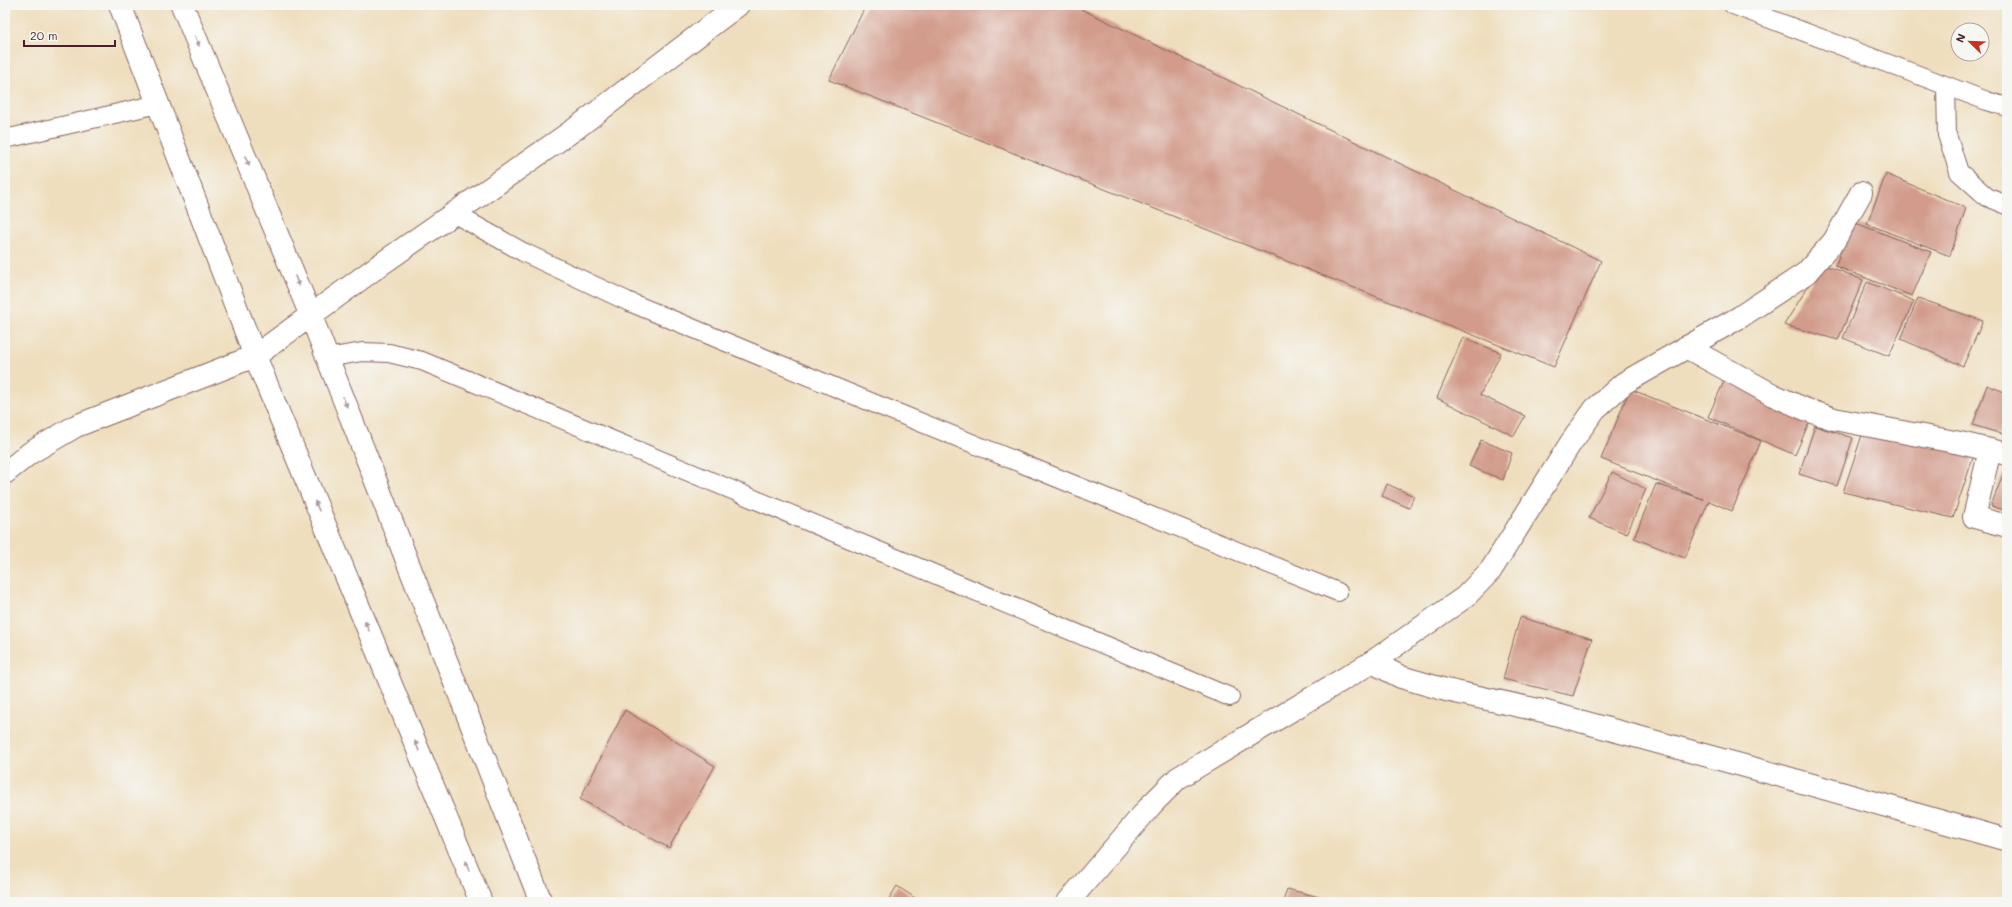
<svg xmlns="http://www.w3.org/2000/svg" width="2012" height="907" viewBox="0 0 2012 907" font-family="Mali,sans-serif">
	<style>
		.building { fill: #d29b8b }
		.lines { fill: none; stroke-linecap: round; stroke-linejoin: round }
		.service-casing { stroke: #84625e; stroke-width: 20 }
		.minor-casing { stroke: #84625e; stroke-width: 24 }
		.trunk-casing { stroke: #84625e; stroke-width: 24 }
		.service { stroke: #fff; stroke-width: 18 }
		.minor { stroke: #fff; stroke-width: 22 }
		.trunk { stroke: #fff; stroke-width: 22 }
		.oneway { fill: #ae9aa0 }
	</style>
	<rect width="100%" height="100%" fill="#f6f6f2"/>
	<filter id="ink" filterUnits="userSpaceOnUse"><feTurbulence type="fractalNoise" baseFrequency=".025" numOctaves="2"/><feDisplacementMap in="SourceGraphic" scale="8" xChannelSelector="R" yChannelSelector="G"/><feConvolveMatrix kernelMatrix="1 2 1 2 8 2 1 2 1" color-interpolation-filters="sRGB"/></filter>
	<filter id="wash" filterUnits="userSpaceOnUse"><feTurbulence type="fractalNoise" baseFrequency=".012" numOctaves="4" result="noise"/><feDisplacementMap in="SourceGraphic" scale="16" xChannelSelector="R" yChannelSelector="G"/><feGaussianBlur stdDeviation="0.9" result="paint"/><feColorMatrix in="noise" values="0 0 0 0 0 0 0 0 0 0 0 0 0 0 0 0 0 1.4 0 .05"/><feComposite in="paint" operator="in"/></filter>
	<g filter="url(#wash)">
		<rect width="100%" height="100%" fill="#efdebd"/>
		<g id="blocks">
			<g class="building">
				<path d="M866,5h207l528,256 -47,106 -725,-287z"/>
				<path d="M1886,174l80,34 -16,48 -83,-32z"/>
				<path d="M1853,222l78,30 -19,44 -77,-30z"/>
				<path d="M1822,264l41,16 -25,60 -54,-15z"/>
				<path d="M1867,282l47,19 -25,55 -46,-18z"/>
				<path d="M1918,298l65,23 -20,45 -62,-27z"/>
				<path d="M1463,337l38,16 -21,42 45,21 -11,20 -77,-38z"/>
				<path d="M1725,379l87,37 -17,39 -87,-38z"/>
				<path d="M1987,385l20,8 -2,42 -32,-10z"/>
				<path d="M1630,389l131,52 -29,70 -23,-10 -24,57 -51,-20 22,-54 47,15 -102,-40z"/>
				<path d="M1815,426l38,12 -16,48 -38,-12z"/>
				<path d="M1863,432l111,23 -21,63 -110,-26z"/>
				<path d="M1481,440l31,13 -9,27 -34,-14z"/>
				<path d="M2006,466h1v45l-16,-5z"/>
				<path d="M1612,472l34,17 -19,45 -38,-16z"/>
				<path d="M1387,484l27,12 -5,12 -27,-12z"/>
				<path d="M1520,617l72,22 -19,57 -70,-17z"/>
				<path d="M625,710l90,56 -46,82 -89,-49z"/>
				<path d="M897,886l24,16h-34z"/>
				<path d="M1287,889l48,12v1h-52z"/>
			</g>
		</g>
	</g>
	<g filter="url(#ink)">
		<use href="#blocks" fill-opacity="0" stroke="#84625e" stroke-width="1"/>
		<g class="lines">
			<defs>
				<g id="service">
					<path d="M1733,5l254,96 20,6"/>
					<path d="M1946,86l1,49 12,37 28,25 20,8"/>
					<path d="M5,139l153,-35"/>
					<path d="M453,213l70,39 104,49 246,102 465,189"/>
					<path d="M327,358l35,-6 27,1 33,8 808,336"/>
				</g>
				<g id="minor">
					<path d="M1686,347l87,48 34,15 27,9 126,24 47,11"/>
					<path d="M1990,450l-16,67 33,9"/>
					<path d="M5,473l25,-20 46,-27 179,-70 122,-89 198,-138 163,-124"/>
					<path d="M1372,662l29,15 45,13 97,21 231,63 233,66"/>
					<path d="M1068,902l84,-98 26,-26 194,-116 93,-65 26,-27 79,-126 25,-35 29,-26 116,-66 66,-44 28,-32 27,-48"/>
				</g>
				<g id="trunk">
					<path d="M120,5l135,351 226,546"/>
					<path d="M182,5l129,311 230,586"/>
				</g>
			</defs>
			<use href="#service" class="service-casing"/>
			<use href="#minor" class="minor-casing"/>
			<use href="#trunk" class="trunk-casing"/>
			<use href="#service" class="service"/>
			<use href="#minor" class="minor"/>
			<use href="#trunk" class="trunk"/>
		</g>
		<defs><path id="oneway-solid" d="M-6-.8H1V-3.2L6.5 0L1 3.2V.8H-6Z"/></defs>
		<g class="oneway">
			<use href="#oneway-solid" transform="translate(197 41) rotate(67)"/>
			<use href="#oneway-solid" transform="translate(247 161) rotate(67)"/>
			<use href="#oneway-solid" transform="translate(297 281) rotate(67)"/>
			<use href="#oneway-solid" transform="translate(345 402) rotate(69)"/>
			<use href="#oneway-solid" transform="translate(317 506) rotate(-113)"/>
			<use href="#oneway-solid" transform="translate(367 626) rotate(-113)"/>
			<use href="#oneway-solid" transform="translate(417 746) rotate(-113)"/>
			<use href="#oneway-solid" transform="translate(467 866) rotate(-113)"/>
		</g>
	</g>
	<rect width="2012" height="907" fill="none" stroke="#f6f6f2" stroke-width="20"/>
	<g transform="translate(1970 42) rotate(293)"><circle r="19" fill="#f6f6f2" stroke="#b1a0a2"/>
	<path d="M0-3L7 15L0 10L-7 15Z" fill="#c8321e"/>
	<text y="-6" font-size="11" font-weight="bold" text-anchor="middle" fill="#4a1f2b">N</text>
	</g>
	<path d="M24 40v6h91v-6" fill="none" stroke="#4a1f2b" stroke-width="2"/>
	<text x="30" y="40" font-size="12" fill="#4a1f2b" stroke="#f6f6f2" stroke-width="3" paint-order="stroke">20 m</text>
</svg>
